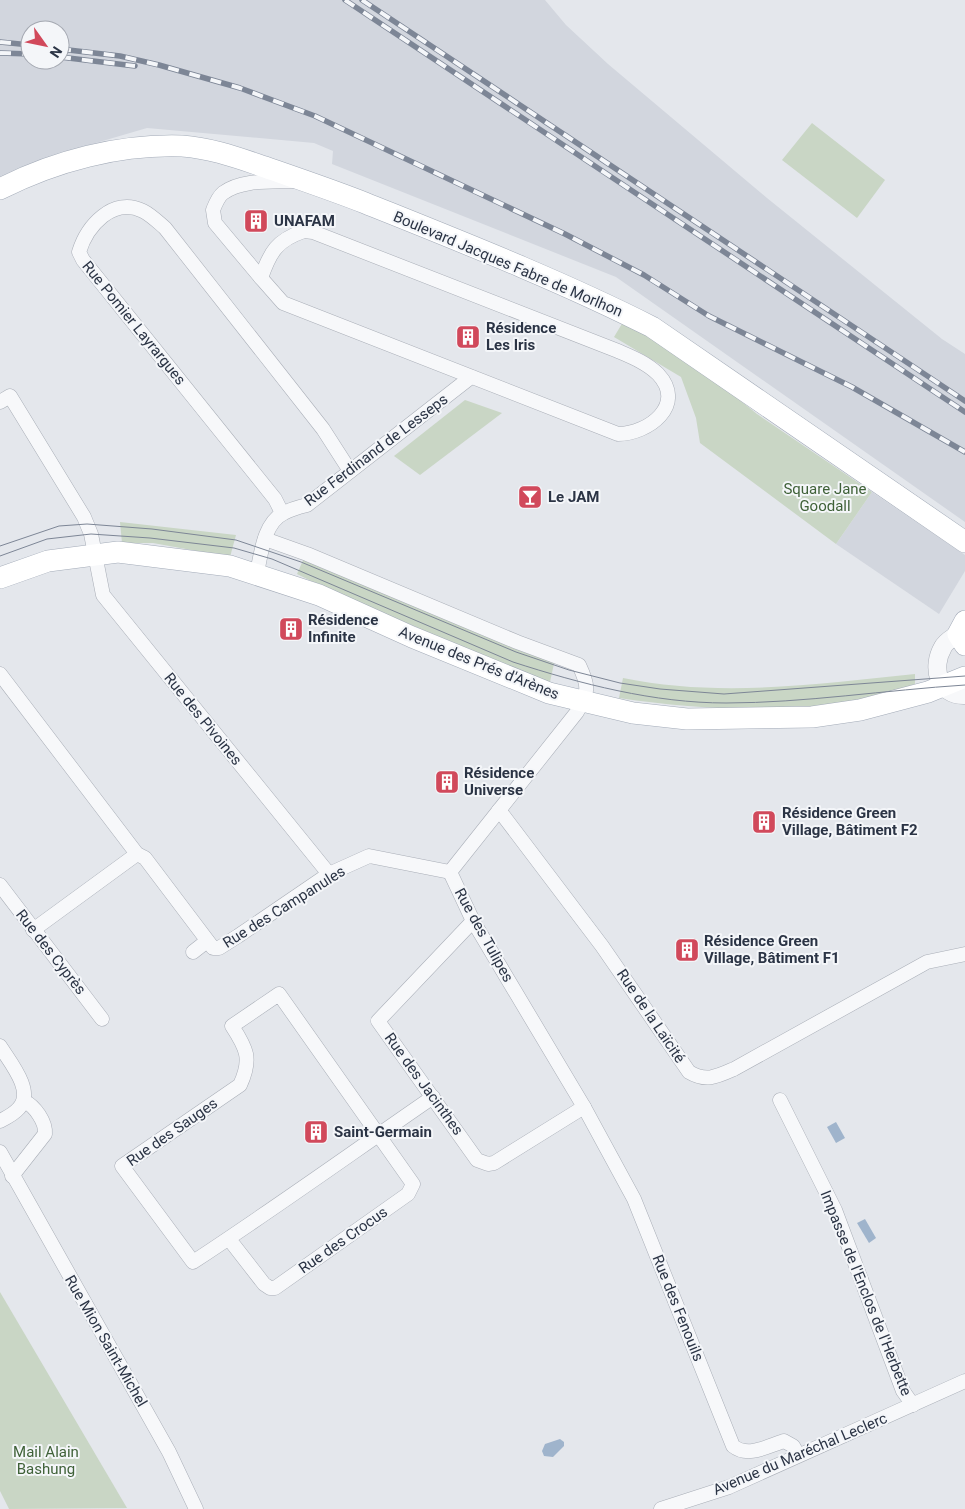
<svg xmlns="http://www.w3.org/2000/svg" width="965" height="1509" viewBox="0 0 965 1509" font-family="Roboto,sans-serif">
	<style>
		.built { fill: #d2d6de; fill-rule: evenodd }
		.green { fill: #c9d6c5 }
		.water { fill: #9fb4cc }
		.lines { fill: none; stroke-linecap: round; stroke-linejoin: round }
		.minor-casing { stroke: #a9aeb7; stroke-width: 15 }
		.tertiary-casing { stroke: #a9aeb7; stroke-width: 19 }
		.primary-casing { stroke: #a3abb8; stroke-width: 22 }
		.minor { stroke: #f7f8fa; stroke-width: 14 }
		.tertiary { stroke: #f7f8fa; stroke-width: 18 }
		.primary { stroke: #fff; stroke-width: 21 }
		.tram { stroke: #7d8696; stroke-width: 1 }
		.rail-casing { stroke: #7d8696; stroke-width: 5.5 }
		.rail { stroke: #f4f6f9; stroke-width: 4; stroke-dasharray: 11; stroke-linecap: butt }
		.labels { text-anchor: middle; stroke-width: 4; stroke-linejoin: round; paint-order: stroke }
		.poi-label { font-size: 15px; font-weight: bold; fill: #2b3445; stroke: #f4f6f9; text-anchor: start }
		.street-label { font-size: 15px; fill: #2b3445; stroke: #f4f6f9 }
		.park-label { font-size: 15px; fill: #3f6138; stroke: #f4f6f9 }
	</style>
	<rect width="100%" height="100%" fill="#e4e7ec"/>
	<g class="built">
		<path d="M0,0h545l21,25 42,39 159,134 175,141 23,15v168l-349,-245 -284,-113 1,-13 -19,-8 -167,-15 -82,24 -65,25zM30,30h30v30h-30z"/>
		<path d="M872,492l93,63v16l-26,43 -103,-70z"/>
	</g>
	<g class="green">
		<path d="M812,123l73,57 -28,38 -75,-58z"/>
		<path d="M623,322l39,21 42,28 53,43 115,78 -36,52 -136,-101 -4,-25 -15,-41 -67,-40z"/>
		<path d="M465,400l37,13 -82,62 -26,-19z"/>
		<path d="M120,522l116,13 -6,22 -77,-14h-31z"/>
		<path d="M304,558l251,101 -5,23 -51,-19 -180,-78 -22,-11z"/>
		<path d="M915,674v10c-29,10 -60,20 -92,22 -68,6 -137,2 -204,-8l4,-20c97,20 194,6 292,-4z"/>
		<path d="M0,1292l127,216 -118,1 -9,-18z"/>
	</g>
	<g class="water">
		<path d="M836,1122l9,16 -9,5 -9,-16z"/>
		<path d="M865,1219l11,19 -7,5 -12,-20z"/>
		<path d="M560,1439l4,3v4l-11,11 -9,-1 -2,-5 3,-7z"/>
	</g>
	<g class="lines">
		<defs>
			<g id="minor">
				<path d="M304,231l9,1 305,119c14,6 29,12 40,23 29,31 -10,60 -40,60l-335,-131 -22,-25c9,-26 16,-38 43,-47z"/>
				<path d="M261,278l-46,-55 -2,-13c2,-5 5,-13 10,-17 19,-14 49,-11 71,-12"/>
				<path d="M0,402l10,-6 74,121 7,17 12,61 226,279"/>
				<path d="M282,513l-7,-14 -192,-239 -4,-8c8,-26 34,-56 64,-41 8,4 15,11 22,17l158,201 27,42"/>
				<path d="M265,539l42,15 210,88 62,23c10,21 10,27 -2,47l-127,160"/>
				<path d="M257,573c4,-19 7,-51 27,-60 7,-4 15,-6 23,-8l164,-128"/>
				<path d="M0,674l137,180 8,4 68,90h6l19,-12 91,-62 40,-18 81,16"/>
				<path d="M499,810l103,136 87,126c17,10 27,5 45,-3l193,-107 38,-8"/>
				<path d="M450,872l23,49 111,186 50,92 99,247c15,12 35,0 51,-5l9,5 5,9"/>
				<path d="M0,885l102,134"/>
				<path d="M473,921l-95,100 99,139 11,4 6,-1 90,-56"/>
				<path d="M33,930l104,-76"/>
				<path d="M193,952l14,-11"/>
				<path d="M0,1046c9,15 35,45 19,62 -5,6 -13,10 -19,13"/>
				<path d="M780,1100l55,110 68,181 10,14"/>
				<path d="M0,1152l169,300 27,57"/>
				<path d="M12,1176l33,-42c1,-12 -10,-28 -21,-33"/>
				<path d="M229,1239l35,45 6,4h5l133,-94 5,-10 -134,-190 -47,32c15,23 20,33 8,59l-118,81 71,96c81,-53 160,-110 240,-165"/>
				<path d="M661,1509l68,-22 236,-106"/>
			</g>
			<path id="tertiary" d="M958,634c-5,4 -12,7 -15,13 -12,20 -5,49 22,48"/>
			<g id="primary">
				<path d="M0,189c55,-28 119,-45 182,-43 29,2 56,12 83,21 34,12 67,23 100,36 97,39 194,77 287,124l313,215"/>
				<path d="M0,578l48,-17 70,-9 112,14 89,29 93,42 137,56 84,20 54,6 125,-2 48,-7 68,-18 37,-15"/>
				<path d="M965,621l-7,13 7,11"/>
			</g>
		</defs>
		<use href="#minor" class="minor-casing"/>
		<use href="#tertiary" class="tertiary-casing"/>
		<use href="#primary" class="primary-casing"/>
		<use href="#minor" class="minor"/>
		<use href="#tertiary" class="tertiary"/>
		<use href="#primary" class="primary"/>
		<g class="tram">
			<path d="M0,546l59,-20 28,-2 65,5 84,11 65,22 215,90 53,18 51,13 40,6 64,5 241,-18"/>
			<path d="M0,556l47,-17 44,-5 59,4 84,10 38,11 241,103c68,22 141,41 213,41 78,0 160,-13 239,-18"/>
		</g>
		<defs>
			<g id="rail">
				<path d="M345,0l620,412"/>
				<path d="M362,0l603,401"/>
				<path d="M0,42l30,3"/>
				<path d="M60,49l60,7 39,9 81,23 75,28 250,118 79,41 65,41 143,71 113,65"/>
				<path d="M0,53l30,1"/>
				<path d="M60,57l75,9"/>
			</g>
		</defs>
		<use href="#rail" class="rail-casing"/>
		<use href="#rail" class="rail"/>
	</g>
	<defs>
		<symbol id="building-square" viewBox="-11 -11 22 22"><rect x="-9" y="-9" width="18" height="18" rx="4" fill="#d1495b" stroke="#f4f6f9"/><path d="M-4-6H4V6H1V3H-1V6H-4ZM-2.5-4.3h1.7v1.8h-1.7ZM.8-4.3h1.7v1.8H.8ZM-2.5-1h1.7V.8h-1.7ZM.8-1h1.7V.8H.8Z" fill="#fff"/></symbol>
		<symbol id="bar-square" viewBox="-11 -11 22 22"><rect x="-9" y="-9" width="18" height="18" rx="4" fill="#d1495b" stroke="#f4f6f9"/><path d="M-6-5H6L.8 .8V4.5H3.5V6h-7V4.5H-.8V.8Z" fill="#fff"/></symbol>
	</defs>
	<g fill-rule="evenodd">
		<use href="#building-square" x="242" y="207" width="28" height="28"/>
		<use href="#building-square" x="454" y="323" width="28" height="28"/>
		<use href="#bar-square" x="516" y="483" width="28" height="28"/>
		<use href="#building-square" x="277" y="615" width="28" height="28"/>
		<use href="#building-square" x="433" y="768" width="28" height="28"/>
		<use href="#building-square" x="750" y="808" width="28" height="28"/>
		<use href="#building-square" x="673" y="936" width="28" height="28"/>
		<use href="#building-square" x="302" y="1118" width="28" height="28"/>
	</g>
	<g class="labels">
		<g class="poi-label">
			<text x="274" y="226">UNAFAM</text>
			<text x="486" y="333">Résidence<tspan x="486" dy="17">Les Iris</tspan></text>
			<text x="548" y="502">Le JAM</text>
			<text x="308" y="625">Résidence<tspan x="308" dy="17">Infinite</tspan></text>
			<text x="464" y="778">Résidence<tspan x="464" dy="17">Universe</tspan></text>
			<text x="782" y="818">Résidence Green<tspan x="782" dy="17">Village, Bâtiment F2</tspan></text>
			<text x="704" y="946">Résidence Green<tspan x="704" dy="17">Village, Bâtiment F1</tspan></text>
			<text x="334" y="1137">Saint-Germain</text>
		</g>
		<g class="street-label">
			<text transform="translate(508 264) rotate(23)" y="5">Boulevard Jacques Fabre de Morlhon</text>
			<text transform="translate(134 323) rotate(51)" y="5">Rue Pomier Layrargues</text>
			<text transform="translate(376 450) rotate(-37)" y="5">Rue Ferdinand de Lesseps</text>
			<text transform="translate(479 663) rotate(22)" y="5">Avenue des Prés d'Arènes</text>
			<text transform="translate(203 719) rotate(51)" y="5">Rue des Pivoines</text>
			<text transform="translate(284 907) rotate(-32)" y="5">Rue des Campanules</text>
			<text transform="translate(484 935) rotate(61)" y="5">Rue des Tulipes</text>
			<text transform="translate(51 952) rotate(52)" y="5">Rue des Cyprès</text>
			<text transform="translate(651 1016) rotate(56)" y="5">Rue de la Laïcité</text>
			<text transform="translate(424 1084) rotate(54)" y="5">Rue des Jacinthes</text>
			<text transform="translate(172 1132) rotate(-35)" y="5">Rue des Sauges</text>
			<text transform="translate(343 1240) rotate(-35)" y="5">Rue des Crocus</text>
			<text transform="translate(866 1293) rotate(68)" y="5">Impasse de l'Enclos de l'Herbette</text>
			<text transform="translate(678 1308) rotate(68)" y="5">Rue des Fenouils</text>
			<text transform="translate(106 1341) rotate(60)" y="5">Rue Mion Saint-Michel</text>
			<text transform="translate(800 1454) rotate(-23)" y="5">Avenue du Maréchal Leclerc</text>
		</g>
		<g class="park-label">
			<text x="825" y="494">Square Jane<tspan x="825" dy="17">Goodall</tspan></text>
			<text x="46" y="1457">Mail Alain<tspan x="46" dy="17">Bashung</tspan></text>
		</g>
	</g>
	<g transform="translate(45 45) rotate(123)"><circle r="24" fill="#f4f6f9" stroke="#a4a8b1"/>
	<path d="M0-4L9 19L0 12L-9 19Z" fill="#d1495b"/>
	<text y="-8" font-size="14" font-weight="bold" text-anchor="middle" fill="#2b3445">N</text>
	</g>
</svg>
